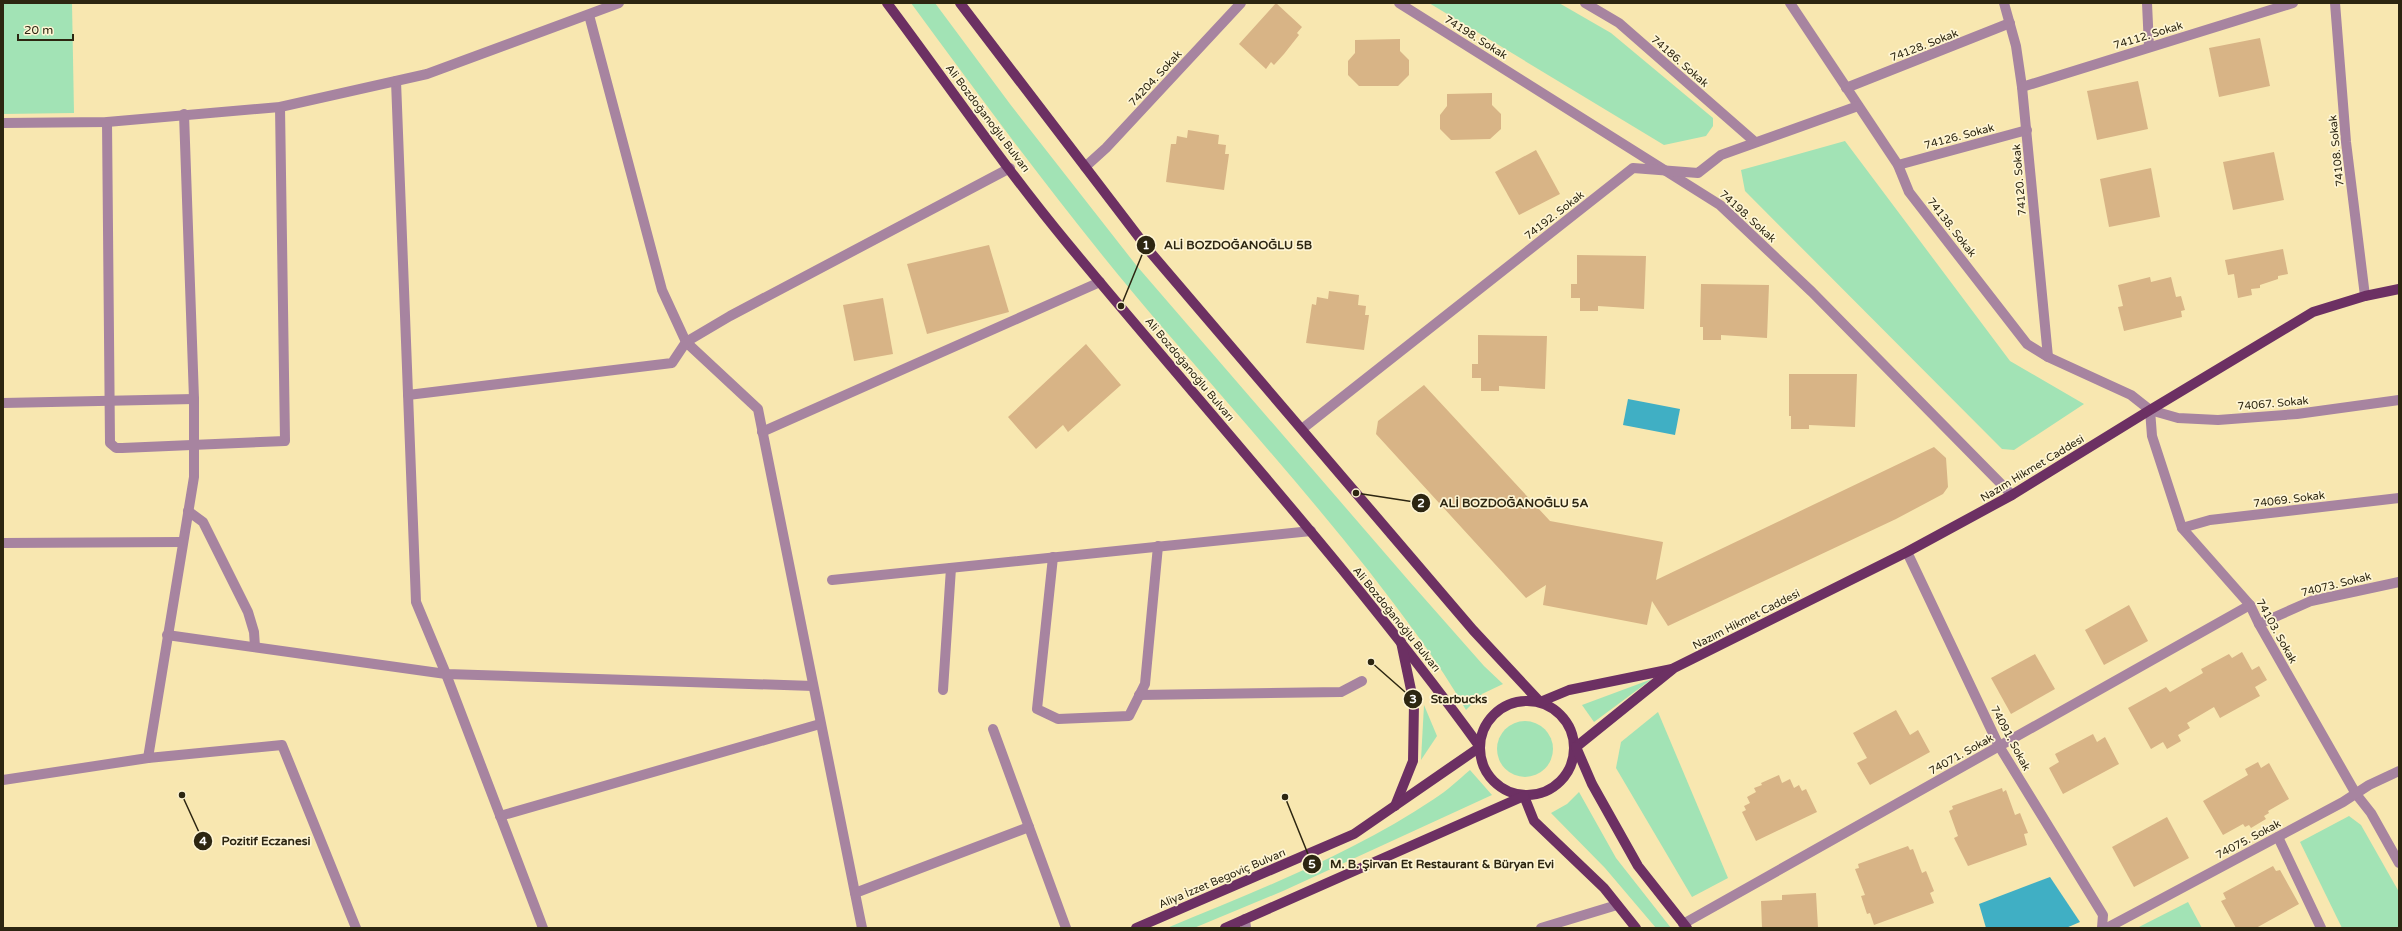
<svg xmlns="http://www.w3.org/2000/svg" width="2402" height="931" viewBox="0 0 2402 931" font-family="'Varela Round',sans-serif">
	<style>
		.green { fill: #a2e3b5 }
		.water { fill: #40afc4 }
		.building { fill: #d8b486 }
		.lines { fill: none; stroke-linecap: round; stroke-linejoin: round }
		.minor { stroke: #a784a0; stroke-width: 10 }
		.major { stroke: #6c3063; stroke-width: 10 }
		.labels { text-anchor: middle; stroke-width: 3.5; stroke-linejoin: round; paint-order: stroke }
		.street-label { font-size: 11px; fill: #2d2611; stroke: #fef5d4 }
		.leader { fill: none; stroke: #2d2611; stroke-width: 1.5 }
		.callout-dot { fill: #2d2611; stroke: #fef5d4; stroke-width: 1.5 }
		.mark-label { font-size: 12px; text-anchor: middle; font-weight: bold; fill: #fff }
		.callout-label { font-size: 12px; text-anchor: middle; font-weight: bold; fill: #2d2611; stroke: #fef5d4; stroke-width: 3.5; stroke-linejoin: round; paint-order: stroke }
	</style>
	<rect width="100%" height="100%" fill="#f8e7b0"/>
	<g class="green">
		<path d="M3,3h69l2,110 -71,1z"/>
		<path d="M911,3h24l75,101 126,161 273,316 75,85 19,18 -21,10 -16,16c-28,-49 -63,-95 -98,-140 -64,-81 -132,-157 -199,-235 -92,-106 -175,-219 -258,-332z"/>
		<path d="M1429,3h130l52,30 102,85v8l-7,10 -42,9z"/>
		<path d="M1845,141l165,220 74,43 -70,46 -12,-1 -257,-258 -4,-21z"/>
		<path d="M1652,679l-58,43 -12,-17z"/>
		<path d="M1424,705l13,31 -16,24z"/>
		<path d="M1658,712l70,166 -36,19 -76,-129 5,-26z"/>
		<circle cx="1525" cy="749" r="28"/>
		<path d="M1470,770l22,25 -209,96 -89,37h-27c91,-38 185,-74 267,-129 13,-8 24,-19 36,-29z"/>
		<path d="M1579,792l37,66 55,70h-15l-51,-60 -54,-55 16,-9z"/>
		<path d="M2349,816l12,9 38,67v36h-57l-42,-86z"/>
		<path d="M2188,902l14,26h-65z"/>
	</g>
	<g class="water">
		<path d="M1628,399l52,10 -5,26 -52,-10z"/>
		<path d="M2050,877l30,45 -14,6h-80l-7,-24z"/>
	</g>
	<g class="building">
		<path d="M1276,3l26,24 -5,6 2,2 -15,19 -10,11 -3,-3 -5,7 -27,-25z"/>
		<path d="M2260,38l10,48 -51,11 -10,-49z"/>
		<path d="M1400,39v12l9,9v15l-11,11h-39l-11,-11v-14l7,-8v-13z"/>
		<path d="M2138,81l10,48 -51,11 -10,-49z"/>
		<path d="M1492,93v12l9,9v15l-11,10 -39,1 -11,-11v-14l7,-9v-12z"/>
		<path d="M1188,130l31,5 -1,9 8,1 -1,9h4l-5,36 -58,-8 5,-38h5l1,-8 10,2z"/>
		<path d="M1536,150l24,44 -41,21 -24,-43z"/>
		<path d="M2274,152l10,48 -51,10 -10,-48z"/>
		<path d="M2151,168l9,49 -51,10 -9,-48z"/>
		<path d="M989,245l20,67 -82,22 -20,-70z"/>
		<path d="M2283,249l5,25 -10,2v3l-18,6v3l-9,1 1,6 -14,3 -4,-24 -6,1 -3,-15z"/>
		<path d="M1577,255l69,1 -2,53 -46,-3v5h-18v-13h-9v-14h6z"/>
		<path d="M2150,277l1,5 20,-5 5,20 5,-1 4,14 -4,1 1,6 -58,14 -6,-24 5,-1 -5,-21z"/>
		<path d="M1701,284l68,1 -2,53 -46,-3v5h-18v-13h-3z"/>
		<path d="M1329,291l30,4 -1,10 8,1 -1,9h4l-5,35 -58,-7 6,-39 4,1 1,-8 11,2z"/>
		<path d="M883,298l10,56 -39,7 -11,-56z"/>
		<path d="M1478,335l69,1 -2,53 -46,-3v5h-18v-13h-9v-14h6z"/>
		<path d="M1086,344l35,41 -53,47 -5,-7 -27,24 -28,-32z"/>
		<path d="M1789,374h68l-2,53 -46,-2v4h-18v-13h-2z"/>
		<path d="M1424,385l126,136 113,21 -7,38 278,-133 12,11 2,29 -5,7 -47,25 -228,107 -16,-25 -5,24 -104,-20 3,-20 -20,13 -150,-164 2,-13z"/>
		<path d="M2129,605l19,36 -44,24 -19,-35z"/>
		<path d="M2242,652l10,18 7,-4 8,14 -12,7 5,9 -40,22 -6,-11 -27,16 3,5 -12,7 3,6 -14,8 -4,-7 -12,7 -23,-41 38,-21 4,5 33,-19 -2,-4 28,-15 3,4z"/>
		<path d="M2035,654l20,35 -44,25 -20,-36z"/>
		<path d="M1896,710l14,25 8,-5 12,22 -60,33 -13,-22 10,-5 -14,-25z"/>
		<path d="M2093,734l4,8 8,-5 14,27 -56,30 -14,-26 10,-6 -4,-8z"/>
		<path d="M2258,762l3,6 8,-5 20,36 -21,12 1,2 -5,3 2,3 -15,9 -2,-3 -4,2 -2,-3 -20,11 -20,-34 45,-26 -3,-6z"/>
		<path d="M1779,775l3,8 8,-4 4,9 5,-3 3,6 4,-2 11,23 -61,29 -14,-29 4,-2 -2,-4 6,-3 -3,-6 9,-5 -2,-4 8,-3 -1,-2z"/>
		<path d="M2002,788l1,4 3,-2 9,25 5,-2 8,20 -4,1 3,11 -59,21 -14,-28 4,-2 -9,-25 4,-2 -1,-3z"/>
		<path d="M2167,817l22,41 -55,29 -22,-40z"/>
		<path d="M1908,846l2,4 3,-1 9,24 4,-2 8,20 -4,2 4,10 -60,22 -4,-12 -3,1 -6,-18 4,-1 -10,-26 4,-1 -1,-4z"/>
		<path d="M2273,866l3,5 4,-1 19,34 -43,24h-20l-15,-27 5,-2 -3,-6z"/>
		<path d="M1816,893l2,35h-56l-1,-27 21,-1v-5z"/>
	</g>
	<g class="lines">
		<g class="minor">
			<path d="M1399,3l321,202 92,87 200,203"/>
			<path d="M1585,3l34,20 136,119"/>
			<path d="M1790,3l108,162 11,27 118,152 21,13 83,38 19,15 28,8 40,2 79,-6 102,-14"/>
			<path d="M2004,3l12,43 6,41 26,270"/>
			<path d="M2147,3l2,44"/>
			<path d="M2335,3l11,139 19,154"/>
			<path d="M589,15l73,275 24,52 72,67 104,519"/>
			<path d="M396,81l20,521 30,72 97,254"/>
			<path d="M2022,87l271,-84"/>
			<path d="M1846,88l164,-65"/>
			<path d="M107,122l3,321 6,5h6l163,-7 -5,-334"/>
			<path d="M3,123l104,-1 173,-15 147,-33 192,-71"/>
			<path d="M1898,165l129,-35"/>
			<path d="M1085,167l21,-19 135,-145"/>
			<path d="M408,395l264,-32 14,-21 44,-26 280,-148"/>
			<path d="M3,403l191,-4"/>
			<path d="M2150,410l2,26 30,92 68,77 9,19 97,170 15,19 28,50"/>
			<path d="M1302,429l331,-261 65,5 23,-18 137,-49"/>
			<path d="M762,432l338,-150"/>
			<path d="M188,511l15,11 45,90 6,20 1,15"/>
			<path d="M2182,528l28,-8 189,-22"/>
			<path d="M3,543l179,-1"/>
			<path d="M1907,552l92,194 104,169 -1,13"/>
			<path d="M1053,557l-16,152 21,10 71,-3 16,-32 13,-138"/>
			<path d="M832,580l479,-49"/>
			<path d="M2259,624l52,-23 88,-19"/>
			<path d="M167,635l279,39 367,12"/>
			<path d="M943,690l8,-122"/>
			<path d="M1139,695l202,-3 21,-11"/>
			<path d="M993,729l73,199"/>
			<path d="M148,758l46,-281v-78l-10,-285"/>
			<path d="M3,780l145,-22 134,-13 74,183"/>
			<path d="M500,816l320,-92"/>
			<path d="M2278,837l43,91"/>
			<path d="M855,893l174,-66"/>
			<path d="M1245,919l1,9"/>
			<path d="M1683,924l567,-319"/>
			<path d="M1541,928l76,-23"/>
			<path d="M2107,928l236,-126 26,-17 30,-14"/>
		</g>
		<g class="major">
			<path d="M887,3c60,80 117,164 181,241 138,167 285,328 412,503"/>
			<path d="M960,3l191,250 322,377 67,72"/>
			<circle cx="1527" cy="748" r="47"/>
			<path d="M1540,702l29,-12 103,-21"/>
			<path d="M1576,747l98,-79 233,-116 105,-57 138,-85 163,-98 52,-16 34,-7"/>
			<path d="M1576,747l16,37 46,82 49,62"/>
			<path d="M1524,796l10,25 70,67 32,40"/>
			<path d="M1395,806l18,-45 1,-57 -13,-62"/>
			<path d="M1136,928l218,-94 126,-87"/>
			<path d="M1225,928l299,-132"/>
		</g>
	</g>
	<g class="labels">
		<g class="street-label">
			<text transform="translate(2148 35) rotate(-17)" y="4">74112. Sokak</text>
			<text transform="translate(1476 37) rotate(32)" y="4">74198. Sokak</text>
			<text transform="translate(1924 45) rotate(-21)" y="4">74128. Sokak</text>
			<text transform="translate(1680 61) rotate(41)" y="4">74186. Sokak</text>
			<text transform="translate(1155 78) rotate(-47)" y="4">74204. Sokak</text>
			<text transform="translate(988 118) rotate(53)" y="4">Ali Bozdoğanoğlu Bulvarı</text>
			<text transform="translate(1959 136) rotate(-15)" y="4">74126. Sokak</text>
			<text transform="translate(2336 151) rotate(-96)" y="4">74108. Sokak</text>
			<text transform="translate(2019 180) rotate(-95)" y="4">74120. Sokak</text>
			<text transform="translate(1554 215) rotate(-38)" y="4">74192. Sokak</text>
			<text transform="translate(1748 216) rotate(42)" y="4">74198. Sokak</text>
			<text transform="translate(1952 227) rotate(52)" y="4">74138. Sokak</text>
			<text transform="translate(1190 369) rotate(50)" y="4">Ali Bozdoğanoğlu Bulvarı</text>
			<text transform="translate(2273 403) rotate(-5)" y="4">74067. Sokak</text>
			<text transform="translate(2032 468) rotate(-31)" y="4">Nazım Hikmet Caddesi</text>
			<text transform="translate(2289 499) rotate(-7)" y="4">74069. Sokak</text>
			<text transform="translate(2336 584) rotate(-14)" y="4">74073. Sokak</text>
			<text transform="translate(1397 619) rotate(51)" y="4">Ali Bozdoğanoğlu Bulvarı</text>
			<text transform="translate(1746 619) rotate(-27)" y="4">Nazım Hikmet Caddesi</text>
			<text transform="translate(2277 631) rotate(61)" y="4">74103. Sokak</text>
			<text transform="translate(2011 738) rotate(62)" y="4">74091. Sokak</text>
			<text transform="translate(1961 754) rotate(-29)" y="4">74071. Sokak</text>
			<text transform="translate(2248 839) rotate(-28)" y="4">74075. Sokak</text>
			<text transform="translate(1222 878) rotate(-23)" y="4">Aliya İzzet Begoviç Bulvarı</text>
		</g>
	</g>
	<path class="leader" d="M1121 306L1146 245M1356 493L1421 503M1371 662L1413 699M182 795L203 841M1285 797L1312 864"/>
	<g class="callout-dot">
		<circle cx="1121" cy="306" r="4"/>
		<circle cx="1356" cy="493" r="4"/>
		<circle cx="1371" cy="662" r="4"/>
		<circle cx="182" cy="795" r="4"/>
		<circle cx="1285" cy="797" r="4"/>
		<circle cx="1146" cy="245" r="10"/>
		<circle cx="1421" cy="503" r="10"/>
		<circle cx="1413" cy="699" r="10"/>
		<circle cx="203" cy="841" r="10"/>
		<circle cx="1312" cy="864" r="10"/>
	</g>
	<g class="mark-label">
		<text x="1146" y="249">1</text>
		<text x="1421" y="507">2</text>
		<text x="1413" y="703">3</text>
		<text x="203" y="845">4</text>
		<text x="1312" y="868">5</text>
	</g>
	<g class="callout-label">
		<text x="1238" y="249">ALİ BOZDOĞANOĞLU 5B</text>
		<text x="1514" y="507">ALİ BOZDOĞANOĞLU 5A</text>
		<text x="1459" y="703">Starbucks</text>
		<text x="266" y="845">Pozitif Eczanesi</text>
		<text x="1442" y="868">M. B. Şirvan Et Restaurant &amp; Büryan Evi</text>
	</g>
	<rect width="2402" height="931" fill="none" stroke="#2d2611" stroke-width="8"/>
	<path d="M18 34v6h55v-6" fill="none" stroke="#2d2611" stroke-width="2"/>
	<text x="24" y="34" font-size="12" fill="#2d2611" stroke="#fef5d4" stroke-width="3" paint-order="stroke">20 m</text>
</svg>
